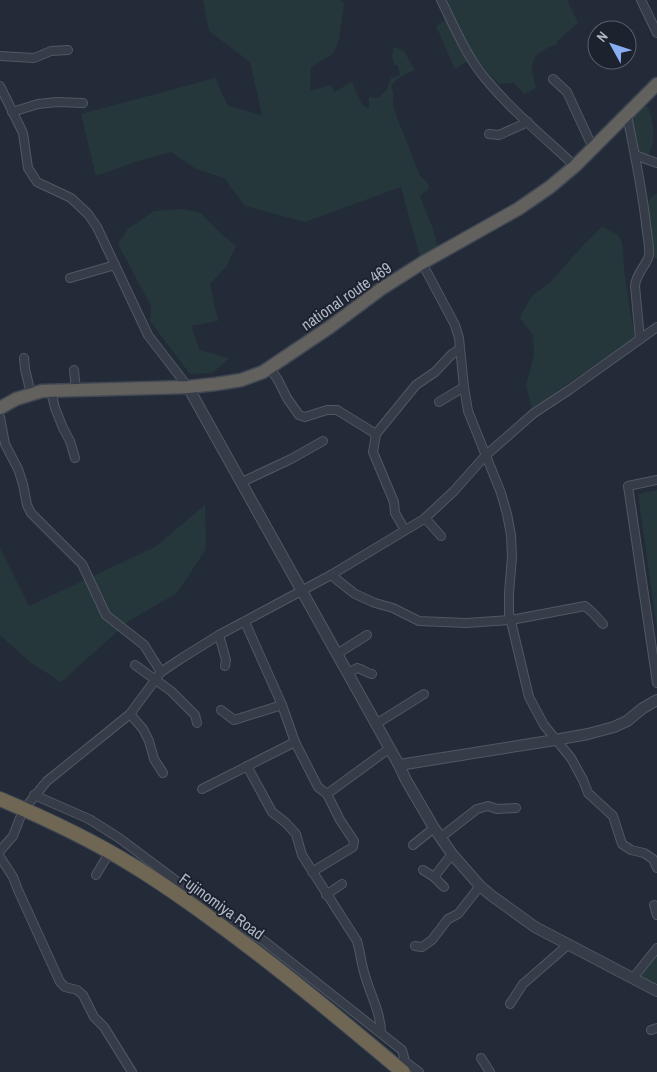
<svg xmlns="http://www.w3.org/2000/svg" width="657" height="1072" viewBox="0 0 657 1072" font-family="'Archivo Narrow',sans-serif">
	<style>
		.green { fill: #25373a }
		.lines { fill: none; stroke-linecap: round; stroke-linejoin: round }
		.minor-casing { stroke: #515864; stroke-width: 10 }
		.tertiary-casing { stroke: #515864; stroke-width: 12 }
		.trunk-casing { stroke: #414854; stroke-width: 15 }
		.motorway-casing { stroke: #414854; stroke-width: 16 }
		.minor { stroke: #363d49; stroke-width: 8 }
		.tertiary { stroke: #363d49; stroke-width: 10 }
		.trunk { stroke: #62615e; stroke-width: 12 }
		.motorway { stroke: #6f6654; stroke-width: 14 }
		.labels { text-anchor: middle; stroke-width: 4; stroke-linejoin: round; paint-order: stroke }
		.street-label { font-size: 16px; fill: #b1b8c5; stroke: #1c222e }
	</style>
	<rect width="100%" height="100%" fill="#232b39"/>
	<g class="green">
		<path d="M203,0h137l4,3 -5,36 -6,15 -22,13 -1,24 21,-6 3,7 18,-10 10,23 7,3v-11l9,1 9,-9 4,-11 9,-3 -2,-9 -3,-1 -3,-7 1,-11 10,3 12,20c-8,4 -20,8 -24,17l2,4v16l27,69 7,6 2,5c-2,4 -6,6 -9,10l13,32 5,19 -17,12 -20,-73 -96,35 -60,-16 -21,-28 -28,-9 -25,-17 -33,9 -42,15 -15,-62 134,-36 13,28 34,9 -12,-53 -41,-31z"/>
		<path d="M441,0h126l11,23 -21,18v3c-11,4 -25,10 -25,24 0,6 3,14 4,20l-12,6 -10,-11 -16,1 -2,-4c-9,-5 -14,-22 -26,-19 -5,1 -11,5 -15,8l-19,-43 14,-8z"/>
		<path d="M642,105l6,2c6,19 9,32 -1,51 -16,-11 -15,-24 -16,-41z"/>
		<path d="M657,193v66l-4,-2 -3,-18v-14l-3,-18 2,-7z"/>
		<path d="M182,209l19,4 19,20 16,13 -10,21 -16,17 8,37 -27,5 9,24 29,8 -17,15 -22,1 -40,-53 1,-15 -33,-62 10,-15 26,-18z"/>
		<path d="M602,227l16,8 4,8 3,34 6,40 5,20 -104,71 -6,-22 8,-32 -1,-19 -13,-17 11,-21 21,-16 32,-37z"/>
		<path d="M657,490v139l-19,-135z"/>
		<path d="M205,505l1,44 -29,44 -48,28 -68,61 -31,-20 -30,-27v-87l29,58 126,-59z"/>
		<path d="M657,954v32l-18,-10z"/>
	</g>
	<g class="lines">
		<defs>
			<g id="minor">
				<path d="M441,0c12,24 26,57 43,77 27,33 60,60 91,89"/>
				<path d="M641,0l16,33"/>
				<path d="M0,56l34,2 17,-7 17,-1"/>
				<path d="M553,79l14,13 26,56"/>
				<path d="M0,86l23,47 5,35 9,14 34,16 17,16 9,13 51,108 40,52"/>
				<path d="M12,112l26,-8 19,-2 26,1"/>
				<path d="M627,115c7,36 15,73 19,109 1,10 4,22 3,31 -2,10 -13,18 -14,31l5,53"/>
				<path d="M489,134l10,1 29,-13"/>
				<path d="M635,155l22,8"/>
				<path d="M422,263l33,62 4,13 5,49 4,24 33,82 6,21 4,21 1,22 -3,36v20l20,84 15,28 27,33 12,22 5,13 25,23 9,28 9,6 13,3 9,6 4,9"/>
				<path d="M70,278l45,-13"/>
				<path d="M24,358l1,11 6,25"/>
				<path d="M270,368l8,12 9,18 12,17 6,2 22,-7h10l39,24 -3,18 21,50 1,11 10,17"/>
				<path d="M74,370l2,20"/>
				<path d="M51,391l4,17 8,20 7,13 5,17"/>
				<path d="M439,402l25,-15"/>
				<path d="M0,417l5,27 13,25 5,15 4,21 4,8 51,51 24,51 38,30 17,27"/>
				<path d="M376,434l40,-49 19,-13 17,-18 8,-5"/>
				<path d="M657,480l-29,6 29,197"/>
				<path d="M242,482l49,-23 32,-18"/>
				<path d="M425,518l16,18"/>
				<path d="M331,575l24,19 20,9 18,5 26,13 47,2 45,-3 74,-14 8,7 10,11"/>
				<path d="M245,622l37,83 13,37 23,45 9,7 13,26 14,21 -1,6 -41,25"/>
				<path d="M219,635l7,25 -1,6"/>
				<path d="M337,654l30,-19"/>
				<path d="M135,665l36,26 24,24 2,8"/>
				<path d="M348,673l9,-5c6,1 9,5 15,6"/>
				<path d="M221,710l13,10 48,-15"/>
				<path d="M130,714l13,15 6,12 5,18 9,14"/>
				<path d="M376,724l48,-30"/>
				<path d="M247,766l25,46 14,11 10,11 6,21 55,86c3,10 4,21 7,31 5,20 17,40 17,61"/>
				<path d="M202,789l93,-47"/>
				<path d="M327,794l63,-46"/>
				<path d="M34,795l55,24 30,19 107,80 38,23 138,109 2,7 -1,3 16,12"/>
				<path d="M29,803l18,-22 83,-67 31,-42 21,-14 37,-23 112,-60 93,-56 30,-28 31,-35 49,-43 35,-23 88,-63"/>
				<path d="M441,837l36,-28 11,-3 9,3 19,-1"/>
				<path d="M413,845l21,-17"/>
				<path d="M0,851l13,-15 7,-18"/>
				<path d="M0,857l13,20 5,13 42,92 5,5 12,3 6,5 11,22 10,10 28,45"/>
				<path d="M423,870l11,7"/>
				<path d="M96,875l12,-20"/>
				<path d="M444,887l-10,-10 18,-23"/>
				<path d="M326,895l16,-11"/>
				<path d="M654,905l3,10"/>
				<path d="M415,946l7,1 10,-7 16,-21 10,-5 22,-28"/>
				<path d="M633,978l24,-30"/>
				<path d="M510,1004l13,-20 46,-40"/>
				<path d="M651,1030l6,-2"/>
				<path d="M481,1058l9,14"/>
			</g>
			<g id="tertiary">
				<path d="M188,387l211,378 7,15 28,48 18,26 28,32 12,10 43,31 122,64"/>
				<path d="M399,765l156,-25 33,-6 26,-7 13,-6 16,-13 14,-8"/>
			</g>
			<path id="trunk" d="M0,408l16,-9 26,-8 146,-4 28,-3 25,-4 22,-8 67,-45 51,-38 41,-26 96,-54 32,-22 25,-21 82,-82"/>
			<path id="motorway" d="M0,799c45,19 90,40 132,66 28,17 55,36 81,55 66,48 128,100 190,152"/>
		</defs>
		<use href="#minor" class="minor-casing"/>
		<use href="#tertiary" class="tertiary-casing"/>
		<use href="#trunk" class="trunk-casing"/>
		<use href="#motorway" class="motorway-casing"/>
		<use href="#minor" class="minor"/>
		<use href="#tertiary" class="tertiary"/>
		<use href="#trunk" class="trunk"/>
		<use href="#motorway" class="motorway"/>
	</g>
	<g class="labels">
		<g class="street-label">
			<text transform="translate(346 296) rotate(-35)" y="6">national route 469</text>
			<text transform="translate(222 906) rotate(36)" y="6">Fujinomiya Road</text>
		</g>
	</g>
	<g transform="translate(612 45) rotate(310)"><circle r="24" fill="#1c222e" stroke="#585e6a"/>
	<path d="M0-4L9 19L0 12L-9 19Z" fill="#89adf3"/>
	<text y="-8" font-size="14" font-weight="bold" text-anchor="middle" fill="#b1b8c5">N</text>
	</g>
</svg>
